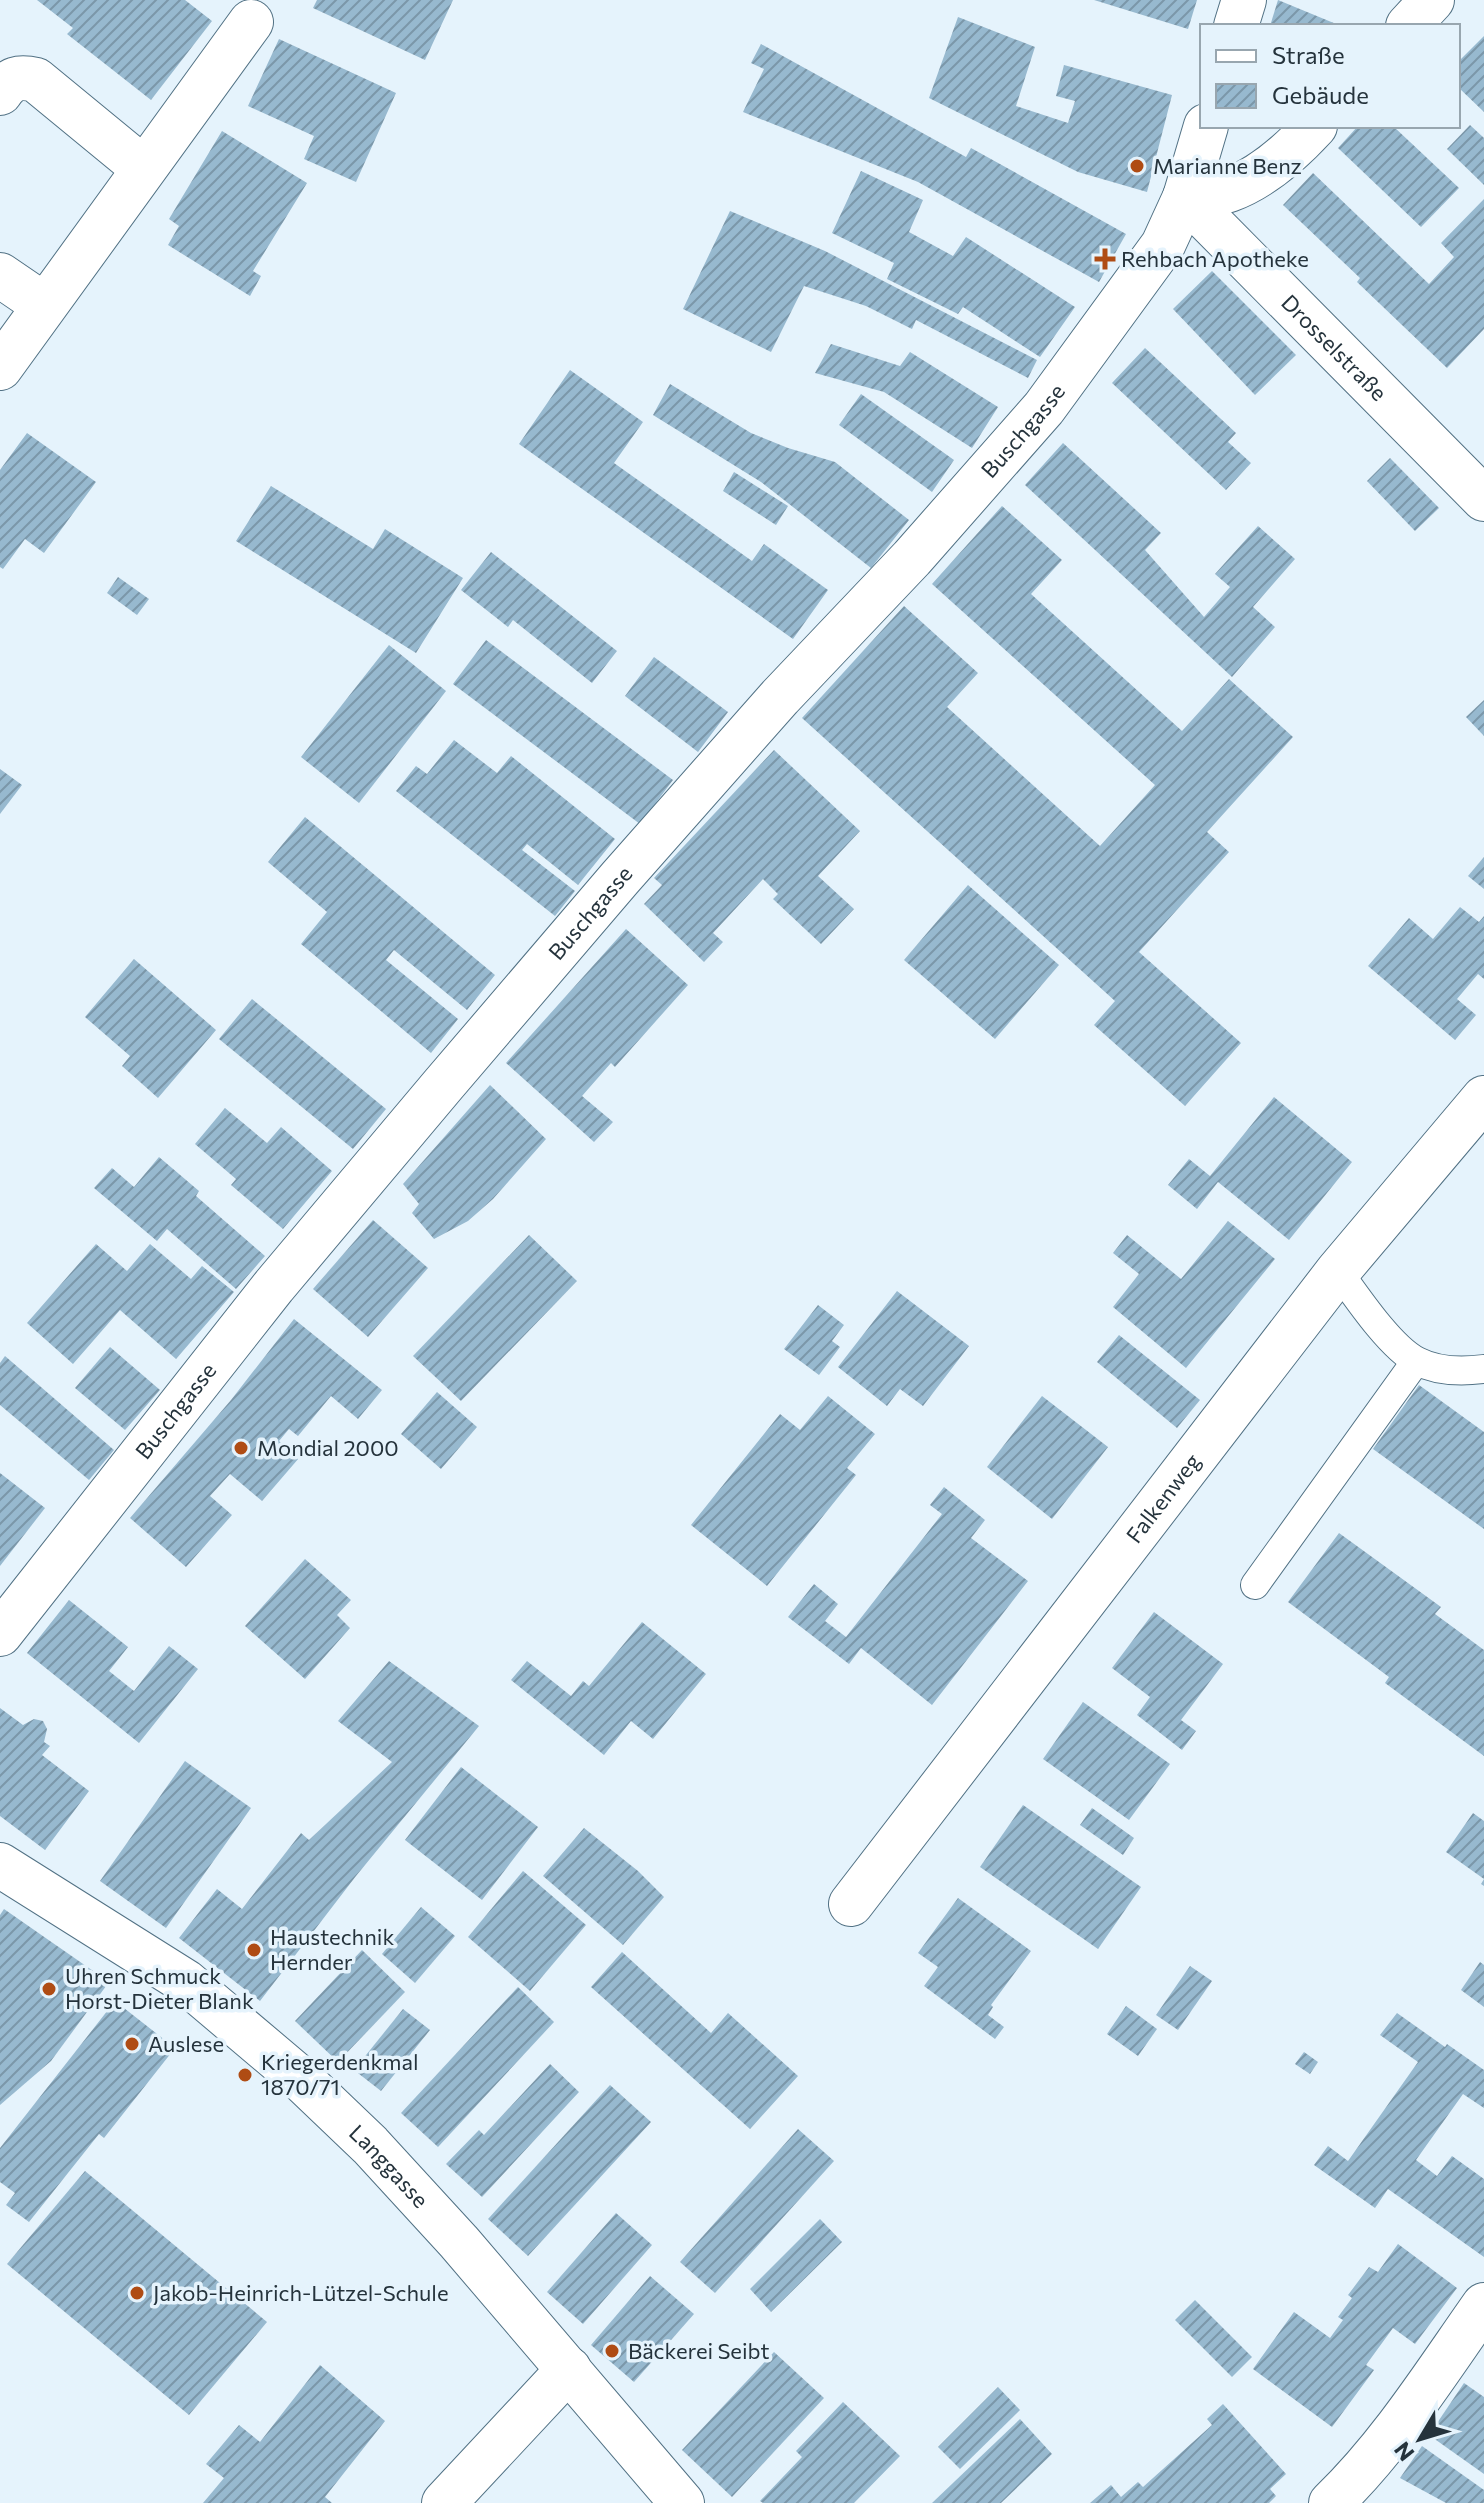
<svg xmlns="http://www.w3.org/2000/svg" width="1484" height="2503" viewBox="0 0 1484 2503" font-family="Commissioner,sans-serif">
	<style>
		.building { fill: url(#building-hatch) }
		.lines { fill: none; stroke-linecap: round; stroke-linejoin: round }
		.service-casing { stroke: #517184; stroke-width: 30 }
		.minor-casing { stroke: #517184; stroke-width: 46 }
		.tertiary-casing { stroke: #517184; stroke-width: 46 }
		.secondary-casing { stroke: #517184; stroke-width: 46 }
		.service { stroke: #fff; stroke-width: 28 }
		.minor { stroke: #fff; stroke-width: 44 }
		.tertiary { stroke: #fff; stroke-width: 44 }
		.secondary { stroke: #fff; stroke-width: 44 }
		.poi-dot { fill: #af4c14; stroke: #e5f3fc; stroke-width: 3 }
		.labels { text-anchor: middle; stroke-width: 7; stroke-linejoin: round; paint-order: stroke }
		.poi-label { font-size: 22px; fill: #25333c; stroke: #e5f3fc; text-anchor: start }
		.street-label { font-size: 22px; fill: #25333c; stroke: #e5f3fc }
	</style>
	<defs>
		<pattern id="building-hatch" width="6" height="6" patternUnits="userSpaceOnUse" patternTransform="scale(2)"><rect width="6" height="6" fill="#97b9cf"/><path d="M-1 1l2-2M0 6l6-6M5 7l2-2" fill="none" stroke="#7b97a9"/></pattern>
	</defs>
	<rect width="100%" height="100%" fill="#e5f3fc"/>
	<g class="building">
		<path d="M37,0h148l27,21 -61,79 -84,-66 6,-6z"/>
		<path d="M317,0h136l-28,60 -112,-52z"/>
		<path d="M1094,0h103l-9,29z"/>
		<path d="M1278,0l63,26h-71z"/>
		<path d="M958,17l77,30 -19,59 52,17 7,-22 -19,-5 8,-31 108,30 -25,97 -69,-20 -149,-74z"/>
		<path d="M1484,36v76l-26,-25v-25z"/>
		<path d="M279,39l117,54 -40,89 -52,-23 10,-23 -66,-30z"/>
		<path d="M761,44l205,113 5,-9 155,86 -27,48 -181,-100 -175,-70 21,-43 -13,-6z"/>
		<path d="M1470,125l14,13v47l-37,-36z"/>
		<path d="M1358,126h35l66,62 -38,39 -83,-79z"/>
		<path d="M222,131l85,52 -54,88 8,5 -11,20 -82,-51 11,-19 -10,-7z"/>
		<path d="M861,171l62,29 -14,32 44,24 13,-19 109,70 -35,50 -77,-50 -5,7 -71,-35 7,-16 -62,-30z"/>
		<path d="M1313,173l116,111 25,-27 -13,-14 43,-44v130l-37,39 -90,-86 3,-4 -77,-73z"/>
		<path d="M730,211l95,40 212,109 -9,18 -112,-58 -4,9 -46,-23 -62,-20 -33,66 -88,-43z"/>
		<path d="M1212,271l84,84 -41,40 -82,-86z"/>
		<path d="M831,344l69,22 10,-14 88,55 -26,41 -88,-56 -69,-19z"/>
		<path d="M1145,348l91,85 -8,9 23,21 -25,27 -114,-107z"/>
		<path d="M570,370l73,52 -29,41 138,98 12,-17 64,46 -35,49 -274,-195z"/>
		<path d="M670,384l81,49 37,15 47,14 74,58 -38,48 -110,-86 -108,-67z"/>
		<path d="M861,394l93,66 -22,32 -93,-67z"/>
		<path d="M27,433l69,49 -52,71 -19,-14 -22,30 -3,-2v-97z"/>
		<path d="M1063,443l98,90 -16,17 59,67 26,-30 -15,-13 43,-48 37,33 -42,48 22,20 -43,50 -207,-192z"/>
		<path d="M1390,458l49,50 -24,23 -48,-50z"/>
		<path d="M734,472l54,34 -12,19 -53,-34z"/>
		<path d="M271,486l102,63 12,-20 78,49 -47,75 -180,-112z"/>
		<path d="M1002,506l60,54 -31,34 151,137 47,-52 64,58 -86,95 22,20 -90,100 102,91 -56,63 -91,-81 21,-24 -313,-283 102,-112 74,67 -31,34 153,139 55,-61 -223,-201z"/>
		<path d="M491,552l126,99 -25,32 -79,-63 -5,7 -47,-37z"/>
		<path d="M118,577l31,22 -12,16 -30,-22z"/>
		<path d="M486,640l187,140 -33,44 -187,-140z"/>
		<path d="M389,645l57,46 -87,112 -58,-46z"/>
		<path d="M654,657l74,55 -30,40 -73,-56z"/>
		<path d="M1484,700v36l-18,-19z"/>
		<path d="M454,740l43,33 14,-17 104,83 -37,46 -51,-41 -5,6 53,41 -20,25 -159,-125 20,-25 11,8z"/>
		<path d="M774,750l86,81 -42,45 36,33 -33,35 -48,-45 5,-5 -15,-15 -50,54 10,9 -19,20 -60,-58 18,-19 -8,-7z"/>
		<path d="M0,769l22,16 -22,29z"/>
		<path d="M305,817l190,158 -28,35 -73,-60 -8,10 72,59 -27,34 -130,-109 26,-32 -59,-50z"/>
		<path d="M1484,857v32l-16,-13z"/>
		<path d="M968,885l91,80 -64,74 -91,-79z"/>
		<path d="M1460,907l19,15 5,-6v63l-6,-5 -21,25 19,16 -21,25 -87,-74 41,-48 24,21z"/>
		<path d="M626,929l62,56 -73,82 -4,-4 -29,33 31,26 -19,20 -88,-79z"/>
		<path d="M134,959l82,71 -58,68 -36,-32 8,-10 -45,-39z"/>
		<path d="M252,999l134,110 -33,40 -134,-110z"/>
		<path d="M490,1085l56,54 -53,60 -25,22 -34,18 -22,-26 7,-9 -16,-20z"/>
		<path d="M1274,1097l78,65 -63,78 -71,-58 -21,27 -29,-24 21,-26 21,17z"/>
		<path d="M225,1108l42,35 14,-16 51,44 -49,58 -52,-44 5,-6 -41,-35z"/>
		<path d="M159,1157l40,34 -3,5 69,60 -29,33 -69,-60 -10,12 -63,-53 18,-20 22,19z"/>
		<path d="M373,1220l55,48 -60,69 -55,-48z"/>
		<path d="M1228,1221l47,38 -89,109 -73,-61 26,-33 -26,-21 14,-18 54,44z"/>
		<path d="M529,1235l48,46 -116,120 -48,-45z"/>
		<path d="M96,1244l31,27 23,-27 41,35 11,-13 32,26 -58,67 -56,-49 -47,54 -46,-41z"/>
		<path d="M897,1291l72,55 -46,60 -23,-17 -13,17 -49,-39z"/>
		<path d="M818,1305l26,20 -12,16 8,6 -21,28 -35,-26z"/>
		<path d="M294,1319l88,71 -24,29 -27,-23 -33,40 -9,-7 -10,12 20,17 -37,43 -32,-27 -20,22 22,19 -46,52 -56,-49 101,-118z"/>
		<path d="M1119,1335l81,65 -23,28 -80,-66z"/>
		<path d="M110,1347l50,43 -35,40 -50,-42z"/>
		<path d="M5,1356l109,94 -25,30 -89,-75v-42z"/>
		<path d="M1419,1385l65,47v97l-111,-80z"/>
		<path d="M437,1392l40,35 -36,42 -40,-35z"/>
		<path d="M828,1396l47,38 -28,34 9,7 -89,111 -76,-61 89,-111 20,16z"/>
		<path d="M1042,1396l66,51 -56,72 -65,-52z"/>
		<path d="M0,1473l45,35 -45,58z"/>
		<path d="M944,1487l41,33 -14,18 57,43 -96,124 -71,-57 -12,16 -61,-47 26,-33 24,20 -13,17 21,16 96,-123 -12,-9z"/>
		<path d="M1339,1533l102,74 -6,7 49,36v106l-99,-73 4,-6 -101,-75z"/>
		<path d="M305,1559l46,41 -14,15 13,13 -45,51 -60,-53z"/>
		<path d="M69,1600l59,47 -19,24 25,20 35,-45 29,23 -59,74 -112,-90z"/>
		<path d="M1154,1612l69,52 -42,56 15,11 -14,19 -45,-35 13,-18 -38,-29z"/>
		<path d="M642,1622l64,52 -53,65 -22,-18 -27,34 -93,-75 16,-19 44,35 12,-15 6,5z"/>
		<path d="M389,1661l90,65 -123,150 -96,125 -81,-63 38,-49 25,20 59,-76 8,7 83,-78 -54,-41z"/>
		<path d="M1083,1702l87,62 -41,56 -86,-61z"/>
		<path d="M0,1708l23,17 11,-6 9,2 4,8 -3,13 6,4 -8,9 47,36 -44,59 -45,-34z"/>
		<path d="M185,1761l66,47 -85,120 -66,-47z"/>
		<path d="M461,1767l77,60 -56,73 -77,-60z"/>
		<path d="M1023,1805l118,82 -43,62 -118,-82z"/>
		<path d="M1092,1808l42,30 -11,17 -43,-30z"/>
		<path d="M1473,1813l11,8v65l-3,-2 3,-5 -38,-27z"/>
		<path d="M584,1828l54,43 26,26 -41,48 -80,-69z"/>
		<path d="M523,1871l63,54 -56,66 -62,-54z"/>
		<path d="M958,1898l73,53 -40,54 2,2 -5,8 16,12 -9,12 -71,-53 14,-19 -20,-14z"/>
		<path d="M421,1907l34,29 -40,47 -33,-29z"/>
		<path d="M4,1909l105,73 -58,79 -51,44v-190z"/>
		<path d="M362,1950l43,42 -67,70 -43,-41z"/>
		<path d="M622,1952l89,81 17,-20 70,63 -48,53 -159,-142z"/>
		<path d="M1480,1962l4,3v42l-23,-17z"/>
		<path d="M1190,1966l22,15 -34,49 -22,-15z"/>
		<path d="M518,1987l36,35 -116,125 -37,-34z"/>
		<path d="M115,2001l60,47 -71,90 -5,-4 -70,88 -23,-17 9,-12 -15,-11v-34z"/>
		<path d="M1126,2006l31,23 -19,27 -31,-22z"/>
		<path d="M403,2009l27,21 -49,61 -27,-21z"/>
		<path d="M1397,2013l48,34 2,-3 37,26v38l-21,-14 -47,66 21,16 15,-20 32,23v78l-96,-68 -13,19 -61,-43 14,-19 20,15 70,-99 -38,-27z"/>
		<path d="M1304,2052l14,10 -8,12 -15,-10z"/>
		<path d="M550,2064l29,28 -97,105 -36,-33 33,-34 5,5z"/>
		<path d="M610,2085l41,37 -123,134 -40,-37z"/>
		<path d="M798,2129l36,32 -119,132 -35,-31z"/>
		<path d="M85,2171l182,151 -78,93 -182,-151z"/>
		<path d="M616,2213l36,32 -69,79 -36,-32z"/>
		<path d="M820,2219l22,23 -71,70 -21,-23z"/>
		<path d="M1398,2244l59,44 -42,56 -22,-16 -27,37 8,5 -42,57 -79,-58 41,-57 36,26 13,-18 -5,-3 14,-19 -4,-3 21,-28 9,5z"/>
		<path d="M650,2276l44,38 -60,68 -43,-37z"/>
		<path d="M1195,2300l57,57 -20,20 -57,-57z"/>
		<path d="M774,2352l50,46 -92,99 -50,-47z"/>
		<path d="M320,2365l65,56 -60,76 7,6h-129l21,-25 -18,-14 33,-39 21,17z"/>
		<path d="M1464,2383l20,14v77l-55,-39z"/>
		<path d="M998,2387l22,23 -60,59 -22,-22z"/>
		<path d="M843,2402l57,54 -46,47h-91l-3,-2 42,-44 -6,-6z"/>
		<path d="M1223,2404l63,70 -16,15 6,7 -7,7h-179l21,-18 10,12 17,-15 5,5 69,-62 -5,-6z"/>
		<path d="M1020,2419l32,35 -51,49h-69z"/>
		<path d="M1422,2446l62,44v13h-38l-46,-25z"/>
	</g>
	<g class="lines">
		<defs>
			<g id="service">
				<path d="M1338,1271c18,25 52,76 79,90 21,11 44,11 67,8"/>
				<path d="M1255,1585l161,-224"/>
			</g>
			<g id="minor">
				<path d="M1408,26l24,-26"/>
				<path d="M0,93c10,-15 19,-17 36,-13l107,88"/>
				<path id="s1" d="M1185,197l299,302"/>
				<path d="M1185,197c14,-2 31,-2 44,-7 33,-12 63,-39 86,-64"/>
				<path d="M0,275l44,30"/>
				<path d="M0,368l251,-346"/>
				<path id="s2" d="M851,1904l487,-633 146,-173"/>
				<path d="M444,2503l125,-134"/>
				<path d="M1331,2503c60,-58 105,-130 153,-198"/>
			</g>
			<g id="tertiary">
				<path d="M1236,26l8,-26"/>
				<path id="s3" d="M0,1634l274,-348 169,-201 177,-207 160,-181 132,-139 132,-150 119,-163 22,-48 21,-71"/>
			</g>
			<g id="secondary">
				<path id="s4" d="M0,1865l186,117 116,98 68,65 89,97 223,261"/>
			</g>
		</defs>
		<use href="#service" class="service-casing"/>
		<use href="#minor" class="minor-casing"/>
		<use href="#tertiary" class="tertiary-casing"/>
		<use href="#secondary" class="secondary-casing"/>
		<use href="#service" class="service"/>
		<use href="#minor" class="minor"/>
		<use href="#tertiary" class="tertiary"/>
		<use href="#secondary" class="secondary"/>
	</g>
	<g class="poi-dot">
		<circle cx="1137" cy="166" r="8"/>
		<path d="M1101 247h8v8h8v8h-8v8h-8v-8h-8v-8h8z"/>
		<circle cx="241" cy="1448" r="8"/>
		<circle cx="254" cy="1950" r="8"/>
		<circle cx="49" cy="1989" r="8"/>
		<circle cx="132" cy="2044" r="8"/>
		<circle cx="245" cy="2075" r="8"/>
		<circle cx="137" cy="2293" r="8"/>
		<circle cx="612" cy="2351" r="8"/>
	</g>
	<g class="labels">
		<g class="poi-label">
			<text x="1153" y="174">Marianne Benz</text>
			<text x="1121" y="267">Rehbach Apotheke</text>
			<text x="257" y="1456">Mondial 2000</text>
			<text x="270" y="1945">Haustechnik<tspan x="270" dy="25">Hernder</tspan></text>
			<text x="65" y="1984">Uhren Schmuck<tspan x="65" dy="25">Horst-Dieter Blank</tspan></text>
			<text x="148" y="2052">Auslese</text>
			<text x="261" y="2070">Kriegerdenkmal<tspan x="261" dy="25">1870/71</tspan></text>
			<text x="153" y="2301">Jakob-Heinrich-Lützel-Schule</text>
			<text x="628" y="2359">Bäckerei Seibt</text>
		</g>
		<g class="street-label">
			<text dy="8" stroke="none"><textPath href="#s1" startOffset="212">Drosselstraße</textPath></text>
			<text dy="8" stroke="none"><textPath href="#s3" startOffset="1580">Buschgasse</textPath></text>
			<text dy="8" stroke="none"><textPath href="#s3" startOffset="932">Buschgasse</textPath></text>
			<text dy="8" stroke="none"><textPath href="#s3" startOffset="284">Buschgasse</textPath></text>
			<text dy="8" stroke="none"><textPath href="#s2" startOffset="512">Falkenweg</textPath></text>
			<text dy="8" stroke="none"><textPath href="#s4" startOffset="494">Langgasse</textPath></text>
		</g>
	</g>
	<rect x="1200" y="24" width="260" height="104" fill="#e5f3fc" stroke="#98a6af" stroke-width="2"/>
	<rect x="1216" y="50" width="40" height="12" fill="#ffffff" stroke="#98a6af" stroke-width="2"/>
	<text x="1272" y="64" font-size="24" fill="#25333c">Straße</text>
	<rect x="1216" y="84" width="40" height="24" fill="url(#building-hatch)" stroke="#98a6af" stroke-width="2"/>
	<text x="1272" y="104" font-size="24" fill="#25333c">Gebäude</text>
	<g transform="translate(1420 2439) rotate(232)" stroke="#e5f3fc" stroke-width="6" paint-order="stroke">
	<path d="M0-6L14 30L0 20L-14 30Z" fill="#25333c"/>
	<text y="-12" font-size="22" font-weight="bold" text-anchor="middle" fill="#25333c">N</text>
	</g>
</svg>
